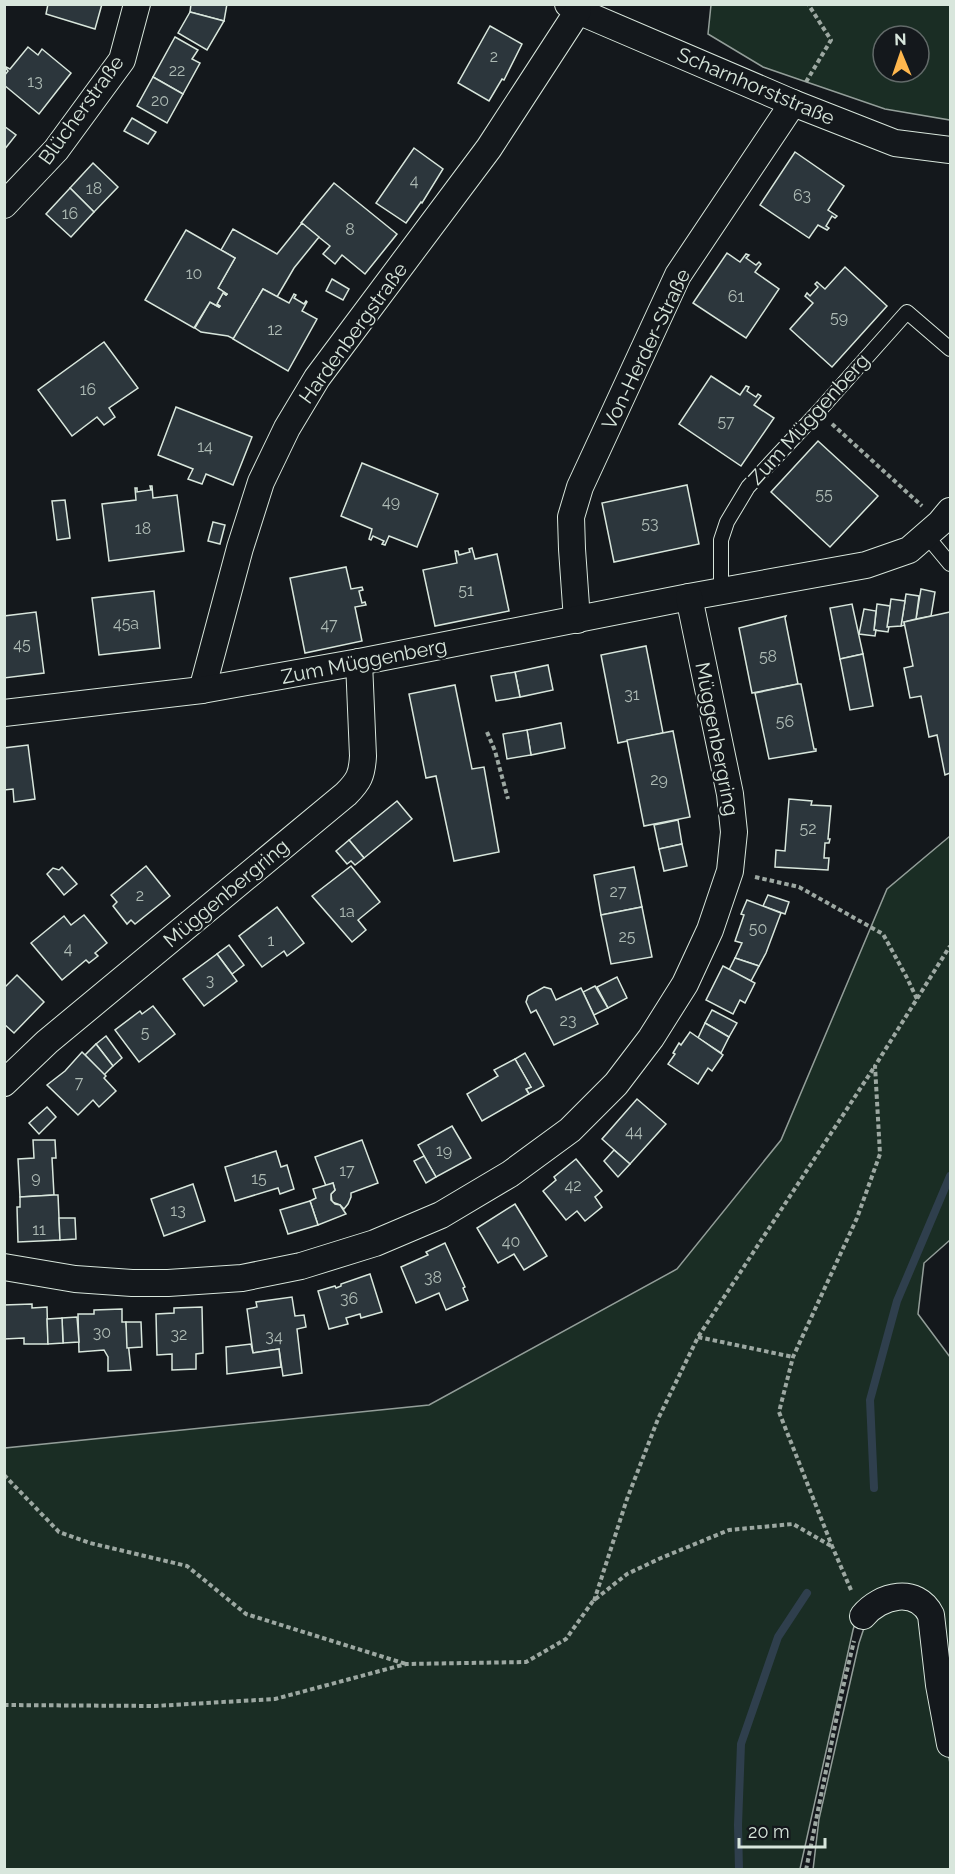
<svg xmlns="http://www.w3.org/2000/svg" width="955" height="1874" viewBox="0 0 955 1874" font-family="Raleway,sans-serif">
	<style>
		.green { fill: #1a2d24; stroke: #939e99; stroke-width: 1.5; fill-rule: evenodd }
		.lines { fill: none; stroke-linecap: round; stroke-linejoin: round }
		.stream { stroke: #2f3f4d; stroke-width: 8 }
		.building { fill: #2c363c; stroke: #d8e6dc; stroke-width: 1.5 }
		.lane-casing { stroke: #d8e6dc; stroke-width: 16 }
		.street-casing { stroke: #d8e6dc; stroke-width: 28 }
		.path { stroke: #9da8a2; stroke-width: 4; stroke-dasharray: 4.5 3; stroke-linecap: butt }
		.lane { stroke: #14181c; stroke-width: 14 }
		.street { stroke: #14181c; stroke-width: 26 }
		.labels { text-anchor: middle; stroke-width: 4.5; stroke-linejoin: round; paint-order: stroke }
		.number-label { font-size: 16px; fill: #adbab4 }
		.street-label { font-size: 20px; fill: #d8e6dc; stroke: #14181c }
	</style>
	<rect width="100%" height="100%" fill="#14181c"/>
	<g class="green">
		<path d="M711,5h239v115l-65,-11 -122,-42 -55,-33zM883,36h36v36h-36z"/>
		<path d="M950,836v404l-26,23 -6,51 32,43v355l-23,-111 -70,16 -4,13 -53,239 -795,1v-422l424,-43 248,-136 104,-129 106,-251z"/>
		<path d="M919,1608l31,155v106l-137,1 6,-51 40,-176 8,-24 7,-10z"/>
	</g>
	<g class="lines">
		<g class="stream">
			<path d="M874,1488l-4,-88 27,-99 53,-125"/>
			<path d="M739,1870l-1,-45 3,-81 37,-107 29,-44"/>
		</g>
	</g>
	<g class="building">
		<path d="M48,4h54l-7,25 -49,-15z"/>
		<path d="M191,4h36l-3,17 -34,-9z"/>
		<path d="M190,12l34,9 -17,29 -29,-17z"/>
		<path d="M490,26l32,18 -18,36 -2,-1 -13,22 -31,-18z"/>
		<path d="M175,37l23,13 -6,9 8,4 -17,31 -30,-17z"/>
		<path d="M28,47l10,8 4,-6 29,24 -32,41 -35,-29v-9l4,-5 -4,-5 6,3z"/>
		<path d="M153,77l30,17 -16,29 -30,-17z"/>
		<path d="M132,118l24,14 -8,12 -24,-13z"/>
		<path d="M4,126l12,9 -12,15z"/>
		<path d="M414,148l29,21 -21,34 -1,-1 -15,21 -30,-20z"/>
		<path d="M795,152l49,34 -16,24 9,6 -2,2 -3,-2 -6,10 3,2 -2,2 -9,-5 -9,13 -49,-33z"/>
		<path d="M93,163l25,24 -24,25 -24,-24z"/>
		<path d="M334,183l63,51 -32,40 -23,-19 -7,9 -12,-10 7,-8 -29,-23z"/>
		<path d="M70,188l24,24 -23,25 -25,-23z"/>
		<path d="M302,223l17,14 -25,31 -17,29 -14,-8 -29,50 -6,-3 -27,-4 -6,-4 15,-26 9,5 1,-1 -3,-2 6,-11 3,2 1,-1 -9,-6 17,-30 -14,-8 12,-21 44,25z"/>
		<path d="M186,230l49,28 -17,30 9,6 -1,1 -3,-2 -6,11 3,2 -1,1 -9,-5 -16,26 -49,-28z"/>
		<path d="M727,253l13,9 6,-8 3,1 -3,3 10,7 3,-3 2,2 -6,8 24,17 -33,49 -53,-35z"/>
		<path d="M845,267l42,39 -55,61 -42,-38 23,-26 -8,-7 2,-3 3,3 8,-9 -3,-3 2,-2 8,7z"/>
		<path d="M332,279l17,10 -6,11 -17,-9z"/>
		<path d="M263,289l26,14 5,-9 2,1 -2,3 10,6 2,-3 1,1 -5,9 15,8 -29,52 -55,-32z"/>
		<path d="M104,342l34,46 -29,20 6,9 -11,8 -7,-8 -25,19 -34,-46z"/>
		<path d="M711,376l29,19 6,-9 3,1 -2,4 9,6 2,-3 3,2 -7,9 20,13 -33,48 -62,-42z"/>
		<path d="M176,407l76,30 -19,48 -27,-11 -4,10 -14,-5 5,-10 -35,-14z"/>
		<path d="M818,441l60,55 -48,51 -59,-55z"/>
		<path d="M362,463l76,31 -21,53 -28,-11 -4,9 -3,-1 2,-3 -11,-5 -2,4 -2,-1 3,-10 -31,-13z"/>
		<path d="M687,485l12,59 -85,18 -12,-59z"/>
		<path d="M150,486h2l1,12 24,-3 7,56 -75,10 -7,-57 34,-4 -1,-12h2v4l14,-2z"/>
		<path d="M65,500l5,38 -13,2 -5,-39z"/>
		<path d="M213,522l12,3 -5,19 -12,-3z"/>
		<path d="M472,548l3,11 22,-5 12,57 -74,15 -12,-56 34,-7 -2,-12h3l1,4 11,-3 -1,-3z"/>
		<path d="M346,567l5,22 11,-2 1,3 -4,1 3,12 3,-1 1,3 -11,2 7,34 -57,12 -15,-75z"/>
		<path d="M921,589l14,3 -4,24 -15,3z"/>
		<path d="M154,591l6,57 -61,7 -7,-57z"/>
		<path d="M906,594l13,2 -3,23 -12,3 1,3 -4,1z"/>
		<path d="M891,599l14,2 -4,25 -14,1z"/>
		<path d="M852,604l11,50 -23,5 -10,-51z"/>
		<path d="M877,604l13,2 -3,21h2l-1,5 -14,-2z"/>
		<path d="M864,609l12,2 -2,19h2l-1,6 -16,-2z"/>
		<path d="M36,612l8,61 -40,5v-62z"/>
		<path d="M950,612v161l-5,2 -8,-40 -8,2 -8,-41 -11,2 -6,-30 9,-2 -9,-44z"/>
		<path d="M786,616l-1,2 13,66 -46,9 -13,-65z"/>
		<path d="M646,646l17,87 -45,10 -17,-88z"/>
		<path d="M863,654l10,52 -23,4 -10,-51z"/>
		<path d="M548,665l5,25 -33,7 -5,-25z"/>
		<path d="M515,672l5,25 -24,4 -5,-25z"/>
		<path d="M798,684h3l13,65h2v2l-47,8 -14,-66z"/>
		<path d="M455,685l17,84 12,-2 15,85 -45,9 -18,-85 -10,2 -17,-84z"/>
		<path d="M561,723l4,25 -34,7 -4,-25z"/>
		<path d="M527,730l4,25 -24,4 -4,-25z"/>
		<path d="M673,731l17,86 -46,9 -17,-86z"/>
		<path d="M28,745l7,54 -21,3 -1,-13 -9,1v-42z"/>
		<path d="M789,799l23,2 -1,4 20,1 -3,33h2l-1,4h-4l-1,15h5l-1,12 -53,-3 1,-17 9,1z"/>
		<path d="M397,801l15,18 -48,39 -15,-18z"/>
		<path d="M678,820l4,24 -23,5 -5,-24z"/>
		<path d="M349,840l15,18 -9,7 -4,-4 -4,3 -11,-13z"/>
		<path d="M682,844l5,22 -23,5 -5,-22z"/>
		<path d="M146,866l24,30 -35,28 -4,-4 -4,4 -14,-18 4,-4 -6,-7z"/>
		<path d="M351,866l29,36 -22,18 8,10 -14,12 -40,-46z"/>
		<path d="M62,867l15,17 -13,11 -17,-21 6,-6 6,2z"/>
		<path d="M634,867l8,40 -41,8 -7,-40z"/>
		<path d="M768,895l21,7 -4,12 -22,-8z"/>
		<path d="M747,900l34,13 -15,40 -7,13 -24,-8 7,-15 -7,-2 9,-26 -3,-1z"/>
		<path d="M277,907l27,36 -17,13 -3,-5 -22,16 -23,-31z"/>
		<path d="M642,907l10,50 -41,7 -10,-49z"/>
		<path d="M84,915l23,28 -12,10 3,3 -9,7 -3,-3 -24,20 -31,-37 33,-27 7,9z"/>
		<path d="M229,945l15,20 -12,9 -15,-20z"/>
		<path d="M217,954l20,27 -33,25 -21,-27z"/>
		<path d="M735,958l24,8 -8,15 -22,-11z"/>
		<path d="M723,966l32,17 -10,20 -5,-3 -7,14 -27,-14z"/>
		<path d="M17,975l27,27 -30,31 -10,-9v-36z"/>
		<path d="M617,977l10,21 -19,10 -11,-21z"/>
		<path d="M595,986l13,22 -14,7 -11,-23z"/>
		<path d="M544,987l7,2 5,11 25,-12 17,36 -44,21 -18,-35 -5,3 -5,-11 2,-6z"/>
		<path d="M153,1006l22,28 -36,28 -24,-32 25,-19 2,3z"/>
		<path d="M712,1010l25,13 -8,14 -24,-14z"/>
		<path d="M705,1023l24,14 -8,16 -23,-15z"/>
		<path d="M690,1032l33,23 -11,16 -4,-3 -10,16 -30,-20 7,-10 -2,-1 6,-10 2,2z"/>
		<path d="M106,1036l16,22 -9,8 -17,-22z"/>
		<path d="M96,1044l17,22 -9,9 -19,-20z"/>
		<path d="M82,1052l24,24 -2,2 12,13 -17,16 -6,-7 -15,15 -31,-30 18,-14z"/>
		<path d="M525,1053l19,33 -15,8 -3,-5 5,-2 -16,-28z"/>
		<path d="M515,1059l16,28 -5,2 3,5 -47,27 -15,-27 31,-18 -4,-6z"/>
		<path d="M637,1099l29,25 -36,40 -28,-25z"/>
		<path d="M47,1107l9,10 -17,17 -10,-11z"/>
		<path d="M452,1126l19,32 -35,19 -18,-32z"/>
		<path d="M33,1140h22l1,18h-4l2,37 -34,2 -2,-38 16,-1z"/>
		<path d="M362,1140l16,43 -27,10v4l-3,7 -4,5 -4,-4 -8,-3 -1,-8 4,-4 -2,-7 -7,3 -11,-29z"/>
		<path d="M614,1150l16,14 -12,13 -14,-16z"/>
		<path d="M276,1151l5,16 6,-2 7,24 -14,5 -2,-6 -43,13 -10,-34z"/>
		<path d="M424,1156l12,21 -10,6 -12,-22z"/>
		<path d="M576,1159l26,32 -7,6 7,10 -17,14 -8,-10 -11,9 -23,-29 13,-11 -2,-3z"/>
		<path d="M333,1183l2,7 -4,4v6l4,4 5,1 6,9 -28,11 -8,-24 6,-3 -3,-9z"/>
		<path d="M193,1184l12,37 -41,15 -13,-37z"/>
		<path d="M54,1195h4l2,45 -42,2 -1,-35h3v-10z"/>
		<path d="M310,1201l8,24 -30,9 -8,-24z"/>
		<path d="M515,1204l32,52 -23,14 -10,-16 -16,9 -21,-35z"/>
		<path d="M59,1218h16l1,21 -16,1z"/>
		<path d="M445,1243l20,44 -2,1 5,12 -22,10 -7,-17 -23,10 -15,-36 27,-12 -2,-3z"/>
		<path d="M370,1274l12,38 -21,6 -1,-4 -14,4 2,6 -19,5 -11,-38 17,-5 1,2 5,-2v-2z"/>
		<path d="M292,1297l3,19 9,-1 2,12 -9,2 5,44 -19,3 -4,-27 -26,4 -6,-44 10,-2 -1,-5z"/>
		<path d="M32,1304v4l15,-1 1,37h-24v-6l-20,1v-34z"/>
		<path d="M202,1307l1,46 -7,1v15l-24,1v-16l-15,1 -1,-41 18,-1v-5z"/>
		<path d="M122,1309v13h4l5,48 -23,1v-14l-4,-7 -25,2 -1,-38h16v-4z"/>
		<path d="M77,1317l2,25 -16,1 -1,-25z"/>
		<path d="M62,1318l1,25 -15,1 -1,-25z"/>
		<path d="M126,1322h15l1,25 -15,1z"/>
		<path d="M251,1344l2,9 26,-4 2,18 -54,7 -1,-27z"/>
	</g>
	<g class="lines">
		<defs>
			<g id="lane">
				<path d="M926,535l24,29"/>
				<path d="M721,592v-52l6,-18 21,-35 70,-75 89,-100 43,37"/>
			</g>
			<g id="street">
				<path d="M568,4l10,7 215,92 102,40 55,7"/>
				<path d="M4,205l52,-55 66,-90 15,-56"/>
				<path d="M577,620l-5,-71 -1,-32 9,-30 98,-212 115,-172"/>
				<path d="M202,690l38,-142 21,-66 26,-54 30,-50 172,-230 89,-137"/>
				<path d="M4,713l198,-23 157,-28 330,-65 177,-32 43,-15 31,-27 10,-12"/>
				<path d="M4,1083l43,-41 299,-248c13,-13 16,-19 17,-38l-4,-94"/>
				<path d="M4,1267l71,12 57,4h36l74,-5 59,-12 74,-23 66,-28 69,-41 60,-44 46,-46 35,-46 34,-54 25,-54 20,-59 4,-39 -4,-38 -41,-197"/>
				<path d="M863,1616c17,-21 54,-30 68,-1l8,70 11,59"/>
			</g>
		</defs>
		<use href="#lane" class="lane-casing"/>
		<use href="#street" class="street-casing"/>
		<g class="path">
			<path d="M806,82l25,-42 -23,-36"/>
			<path d="M832,424l90,82"/>
			<path d="M487,732l8,19 13,48"/>
			<path d="M755,877l44,10 84,47 23,42 11,23"/>
			<path d="M698,1337l95,20"/>
			<path d="M4,1475l55,57 31,11 97,23 59,48 160,50"/>
			<path d="M851,1590l-19,-44 -53,-134 14,-55 64,-139 23,-64 -5,-88 75,-120"/>
			<path d="M594,1601l33,-102 31,-80 40,-82 177,-271"/>
			<path d="M4,1705l151,1 120,-7 131,-35 120,-2 40,-23 27,-38 34,-27 34,-16 68,-28 64,-6 38,22"/>
			<path d="M806,1870l35,-174 13,-55"/>
		</g>
		<use href="#lane" class="lane"/>
		<use href="#street" class="street"/>
	</g>
	<g class="labels">
		<g class="number-label">
			<text x="494" y="62">2</text>
			<text x="177" y="76">22</text>
			<text x="35" y="87">13</text>
			<text x="160" y="106">20</text>
			<text x="414" y="186">4</text>
			<text x="94" y="194">18</text>
			<text x="802" y="201">63</text>
			<text x="70" y="219">16</text>
			<text x="350" y="235">8</text>
			<text x="194" y="279">10</text>
			<text x="736" y="302">61</text>
			<text x="839" y="323">59</text>
			<text x="275" y="335">12</text>
			<text x="88" y="395">16</text>
			<text x="726" y="427">57</text>
			<text x="205" y="452">14</text>
			<text x="824" y="500">55</text>
			<text x="391" y="507">49</text>
			<text x="650" y="529">53</text>
			<text x="143" y="534">18</text>
			<text x="466" y="596">51</text>
			<text x="126" y="629">45a</text>
			<text x="329" y="630">47</text>
			<text x="22" y="650">45</text>
			<text x="768" y="662">58</text>
			<text x="632" y="700">31</text>
			<text x="785" y="727">56</text>
			<text x="659" y="785">29</text>
			<text x="808" y="834">52</text>
			<text x="618" y="897">27</text>
			<text x="140" y="901">2</text>
			<text x="347" y="917">1a</text>
			<text x="758" y="934">50</text>
			<text x="627" y="942">25</text>
			<text x="271" y="946">1</text>
			<text x="68" y="954">4</text>
			<text x="210" y="986">3</text>
			<text x="568" y="1026">23</text>
			<text x="145" y="1038">5</text>
			<text x="79" y="1088">7</text>
			<text x="634" y="1137">44</text>
			<text x="444" y="1156">19</text>
			<text x="347" y="1176">17</text>
			<text x="36" y="1183">9</text>
			<text x="259" y="1184">15</text>
			<text x="573" y="1191">42</text>
			<text x="178" y="1216">13</text>
			<text x="39" y="1235">11</text>
			<text x="511" y="1247">40</text>
			<text x="433" y="1283">38</text>
			<text x="349" y="1304">36</text>
			<text x="102" y="1338">30</text>
			<text x="179" y="1340">32</text>
			<text x="274" y="1342">34</text>
		</g>
		<g class="street-label">
			<text transform="translate(756 86) rotate(23)" y="7">Scharnhorststraße</text>
			<text transform="translate(81 110) rotate(-54)" y="7">Blücherstraße</text>
			<text transform="translate(353 333) rotate(-54)" y="7">Hardenbergstraße</text>
			<text transform="translate(646 349) rotate(-64)" y="7">Von-Herder-Straße</text>
			<text transform="translate(809 419) rotate(-48)" y="7">Zum Müggenberg</text>
			<text transform="translate(364 661) rotate(-11)" y="7">Zum Müggenberg</text>
			<text transform="translate(717 739) rotate(79)" y="7">Müggenbergring</text>
			<text transform="translate(226 893) rotate(-40)" y="7">Müggenbergring</text>
		</g>
	</g>
	<rect width="955" height="1874" fill="none" stroke="#d8e6dc" stroke-width="12"/>
	<g transform="translate(901 54) rotate(358)"><circle r="28" fill="#14181c" stroke="#626a69" stroke-width="1.5"/>
	<path d="M0-4.5L10 22L0 15L-10 22Z" fill="#ffb74d"/>
	<text y="-9" font-size="16" font-weight="bold" text-anchor="middle" fill="#d8e6dc">N</text>
	</g>
	<path d="M739 1838v9h86v-9" fill="none" stroke="#d8e6dc" stroke-width="3"/>
	<text x="748" y="1838" font-size="18" fill="#d8e6dc" stroke="#14181c" stroke-width="4.5" paint-order="stroke">20 m</text>
</svg>
